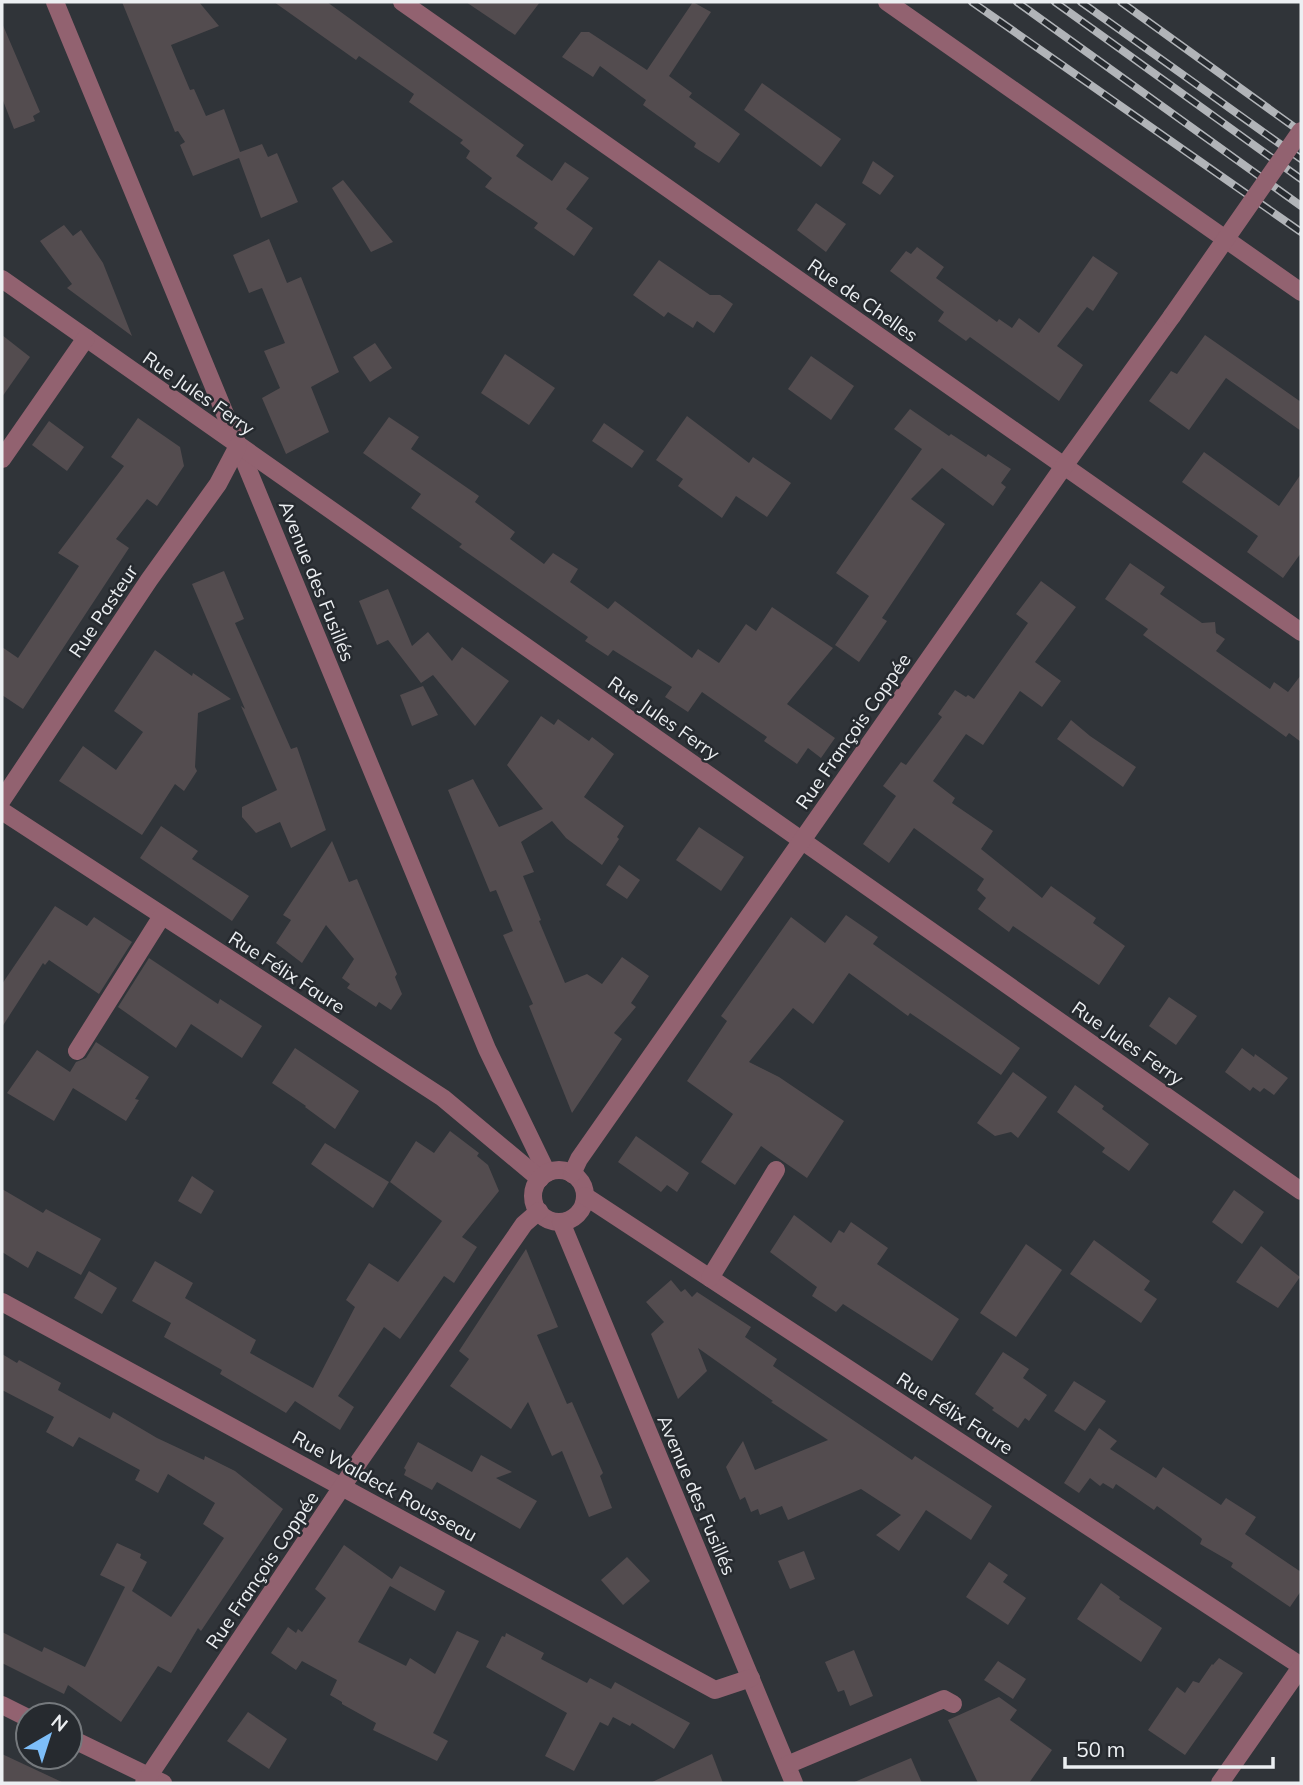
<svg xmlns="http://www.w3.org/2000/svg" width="1303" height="1785" viewBox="0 0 1303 1785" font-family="Mulish,sans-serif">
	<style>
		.building { fill: #534c4f }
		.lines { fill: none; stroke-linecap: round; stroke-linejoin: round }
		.minor { stroke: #926270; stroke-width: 18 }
		.rail-casing { stroke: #b1b4b8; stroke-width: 8 }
		.rail { stroke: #262a2f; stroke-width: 5; stroke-dasharray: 16; stroke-linecap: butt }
		.minor-bridge { stroke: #926270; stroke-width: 18 }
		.labels { text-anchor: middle; stroke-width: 5; stroke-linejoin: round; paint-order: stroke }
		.street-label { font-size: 19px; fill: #eceff2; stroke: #262a2f }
	</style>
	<rect width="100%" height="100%" fill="#303439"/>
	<g class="building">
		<path d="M122,2h77l20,24 -48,19 19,45 4,-1 12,27 18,-7 16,43 22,-8 6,13 9,-4 21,49 -37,16 -22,-60 -46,18 -13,-31 5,-3 -7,-11 -3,1z"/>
		<path d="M274,2h53l197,143 -8,11 36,25 13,-19 24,16 -23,31 27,19 -19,28 -40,-28 4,-5 -53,-36 7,-9 -26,-20 4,-7 -10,-8 3,-3 -54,-38 5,-8 -55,-38 -3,4z"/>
		<path d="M466,2h74l-25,33z"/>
		<path d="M693,2l18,10 -42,64 23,17 -3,4 51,37 -21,29 -25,-16 2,-4 -53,-38 3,-5 -46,-34 -7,11 -31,-20 19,-25h8l58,38z"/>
		<path d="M2,23l38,89 -7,4 2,5 -21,8 -12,-31z"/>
		<path d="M762,83l79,56 -20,28 -77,-57z"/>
		<path d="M873,161l21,15 -14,19 -18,-12z"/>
		<path d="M343,180l32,40 18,22 -22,10 -39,-64z"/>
		<path d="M816,203l30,21 -20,28 -29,-22z"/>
		<path d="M64,225l9,11 8,-6 22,33 29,73 -65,-48 5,-4 -32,-43z"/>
		<path d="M269,239l18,44 14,-6 38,95 -28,15 18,45 -43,22 -24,-56 18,-10 -16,-37 21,-8 -23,-55 -13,5 -16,-38z"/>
		<path d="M917,247l27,20 -8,11 61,44 2,-3 13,9 7,-10 20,15 54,-77 25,17 -25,38 -6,-4 -30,39 26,19 -24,36 -89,-64 -4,4 -28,-20 6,-9 -54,-41 16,-20 5,3z"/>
		<path d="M659,260l51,35h10l13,9 -19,29 -17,-12 -4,7 -25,-16 -4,5 -31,-22z"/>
		<path d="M2,335l28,22 -28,40z"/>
		<path d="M1205,335l96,67v29l-75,-53 -37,52 -40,-29 22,-30 6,3z"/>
		<path d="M375,343l17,25 -22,14 -17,-25z"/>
		<path d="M505,354l50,34 -26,37 -48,-32z"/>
		<path d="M811,356l43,30 -23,34 -43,-31z"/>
		<path d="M910,409l39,27 2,-2 35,23 2,-3 23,15 -10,14 5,4 -13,19 -51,-38 -31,31 34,25 -63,94 5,3 -28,41 -24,-17 34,-49 -33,-23 86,-124 -28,-20z"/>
		<path d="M687,416l62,47 4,-6 38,26 -24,34 -31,-21 -14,22 -44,-32 5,-7 -27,-19z"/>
		<path d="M389,417l30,20 -8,12 68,47 -4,6 40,30 -5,7 34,25 9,-11 25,16 -8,13 38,27 7,-8 77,57 6,-9 21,14 27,-39 10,7 16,-24 61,41 -46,56 48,34 -14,20 -13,-10 -11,16 -33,-23 3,-4 -65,-45 -14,20 -23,-15 7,-10 -59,-37 -5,6 -23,-15 3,-4 -129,-90 3,-3 -51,-36 10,-14 -58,-41z"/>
		<path d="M138,418l42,29 4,19 -27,40 -10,-7 -31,40 13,9 -106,161 -21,-14v-48l16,11 61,-92 -21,-13 66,-87 -13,-9z"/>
		<path d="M49,421l35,26 -17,24 -35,-26z"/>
		<path d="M604,423l40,28 -12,17 -40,-27z"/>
		<path d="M1204,452l75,54 22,-32v79l-18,25 -36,-26 11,-16 -76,-54z"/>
		<path d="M1130,563l35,24 -5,7 42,29 13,-1 1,11 9,6 -9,12 54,38 4,-7 14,10 13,-17v67l-12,-9 -3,4 -143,-102 5,-6 -43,-30z"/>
		<path d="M224,571l20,48 -9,4 56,126 6,-2 29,83 -35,18 -11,-26 -24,11 -14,-16v-10l35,-17 -36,-84 4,3 -53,-125z"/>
		<path d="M1041,581l35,26 -41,55 26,19 -19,26 -22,-16 -37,54 -17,-11 -33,47 22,17 -3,5 41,28 -12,18 61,49 9,-12 45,32 -3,5 32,23 -26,39 -86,-59 -4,6 -31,-23 8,-11 -9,-8 7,-11 -70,-51 -25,35 -26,-19 33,-48 -13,-10 18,-24 5,3 36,-48 -4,-3 17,-24 11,7 2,-2 6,4 54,-76 -12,-9z"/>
		<path d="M388,589l24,57 16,-14 24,29 10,-14 47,34 -34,45 -42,-51 -12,8 -33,-43 -11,5 -18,-44z"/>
		<path d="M155,650l37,26 1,-3 38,26 -33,14 -3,54 2,4 -13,20 -9,-7 -33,51 -83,-54 24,-35 33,24 27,-38 -29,-21z"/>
		<path d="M423,686l15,29 -26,11 -12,-31z"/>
		<path d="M541,716l13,9 4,-6 31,22 3,-4 22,17 -30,43 40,29 -7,11 2,2 -17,26 -36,-27 -14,-17 -31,21 13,30 -11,4 18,44 -2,1 26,62 22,-9 15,10 20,-27 27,19 -18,27 5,4 -22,26 8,6 -50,74 -43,-107 4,-2 -30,-69 10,-4 -17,-41 -6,2 -42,-102 25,-11 26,48 44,-18 -36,-44z"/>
		<path d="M1071,720l19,16 46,31 -13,20 -66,-48z"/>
		<path d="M161,826l37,25 -6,8 57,37 -17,25 -92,-63z"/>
		<path d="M699,827l45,30 -23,34 -45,-31z"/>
		<path d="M332,841l17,41 8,-3 40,95 -2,3 7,17 -11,16 -12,-8 -3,5 -29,-19 3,-4 -8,-6 12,-19 -28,-34 -24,38 -26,-20 15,-23 -8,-5z"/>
		<path d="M619,865l21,15 -13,19 -21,-14z"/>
		<path d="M55,906l32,20 7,-9 38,25 -33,52 -50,-34 -4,5 -2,-2 -41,64v-43z"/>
		<path d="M846,915l32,22 -5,7 147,104 -19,27 -91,-62 -2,3 -59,-43 -36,51 -20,-16 -44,54 30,15 65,44 -37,57 -46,-32 -26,39 -34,-23 32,-48 -46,-33 40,-60 -6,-5 70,-99 34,26z"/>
		<path d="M149,958l69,46 2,-5 42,27 -20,32 -51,-34 -15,24 -58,-41z"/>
		<path d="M1169,997l28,19 -21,29 -27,-19z"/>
		<path d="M96,1042l53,35 -14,22 4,1 -13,21 -53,-33 -19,33 -47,-28 30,-43 33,22 6,-10 10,-4z"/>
		<path d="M295,1048l64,43 -24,38 -30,-22 1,-1 -34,-23z"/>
		<path d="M1242,1048l12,9 1,-3 33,24 -14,17 -10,-7 -4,4 -7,-5 -3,4 -25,-19z"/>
		<path d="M1013,1072l34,25 -29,41 -7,-6 -16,4 -18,-13z"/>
		<path d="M1075,1085l29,21 -2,3 47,35 -20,27 -27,-19 3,-4 -48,-36z"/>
		<path d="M450,1131l29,22 -2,3 11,9 11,26 -37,46 15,10 -23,36 -10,-7 -44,63 -16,-12 -46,69 16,11 -14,23 -45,-29 -9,12 -66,-39 2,-4 -58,-33 7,-14 -39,-22 23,-40 38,22 -8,15 71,42 -6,13 63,35 42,-81 -9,-7 23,-37 29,19 44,-61 -52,-39 26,-41 18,12z"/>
		<path d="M636,1136l53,37 -12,19 -10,-7 -6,7 -43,-30z"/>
		<path d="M325,1143l64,39 -16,26 -62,-44z"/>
		<path d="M192,1176l22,15 -13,23 -23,-13z"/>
		<path d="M2,1189l41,24 3,-4 55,30 -20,36 -44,-24 -9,17 -26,-16z"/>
		<path d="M1234,1190l30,22 -22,32 -30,-22z"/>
		<path d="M794,1215l37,28 8,-13 5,3 7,-11 37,26 -11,16 82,55 -27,42 -89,-57 -7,8 -24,-16 5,-9 -47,-35z"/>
		<path d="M1094,1240l56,41 -6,9 13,9 -16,24 -71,-49z"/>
		<path d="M1026,1244l36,26 -46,67 -36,-24z"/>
		<path d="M1261,1246l39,31 -22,31 -42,-26z"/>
		<path d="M526,1249l32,78 -21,8 30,69 5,-2 31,71 -3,3 12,32 -23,9 -27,-66 -10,5 -24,-54 -17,27 -61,-43 19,-27 -10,-8z"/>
		<path d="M89,1271l28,17 -15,26 -28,-16z"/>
		<path d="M671,1280l10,12 4,-3 7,8 5,-5 54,35 -6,10 32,22 -4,7 139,94 3,-4 77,50 -21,34 -45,-30 -27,41 -23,-16 25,-20 -40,-26 -73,31 -6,-14 -22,9 -2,-6 -7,3 -6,-15 -5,3 -14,-33 17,-26 12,29 73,-30 -57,-38 2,-1 -75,-53 9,23 -29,28 -27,-65 13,-12 -18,-20z"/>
		<path d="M1003,1352l26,17 -6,9 24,17 -18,26 -4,-3 -7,10 -26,-18 2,-2 -19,-14z"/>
		<path d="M2,1354l15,9 2,-3 42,23 -3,7 52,29 3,-7 44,26 47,22 1,-4 30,15 48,38 -82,122 -3,-3 -27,45 -13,-7 -37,56 -53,-37 -4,9 -62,-31v-31l40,20 2,-5 41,20 40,-80 -25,-12 17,-32 24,11 -1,4 7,4 -15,29 39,26 53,-79 -21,-14 12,-21 -47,-29 -10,19 -23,-13 5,-10 -61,-33 -6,10 -27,-15 8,-15 -52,-27z"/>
		<path d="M1074,1381l32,20 -21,30 -31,-20z"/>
		<path d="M1099,1428l18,13 -7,8 46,29 7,-11 58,38 5,-7 30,19 -11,17 56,38v19l-11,16 -59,-40 2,-4 -33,-19 2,-5 -2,-2 -43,-31 -3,4 -38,-26 -3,5 -10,-6 -3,3 -10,-8 -11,15 -15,-10z"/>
		<path d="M418,1442l54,30 9,-17 31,17 -16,6 41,23 -17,28 -83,-47 -5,8 -28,-15 2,-5 -2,-2z"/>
		<path d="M344,1545l48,34 8,-13 45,25 -10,20 -45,-25 -32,56 48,24 4,-8 25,16 22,-43 22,10 -46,92 15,8 -11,20 -64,-31 3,-7 -34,-19v-2l-12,-7 7,-15 -35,-19 -6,9 -25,-17 17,-26 8,6 2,-4 4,3 24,-34 -11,-9z"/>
		<path d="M804,1551l11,28 -25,10 -12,-28z"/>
		<path d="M627,1557l23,24 -27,24 -22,-25z"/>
		<path d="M989,1562l19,13 -5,7 23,16 -18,27 -42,-28z"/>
		<path d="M1101,1583l19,14 -1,2 43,29 -21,34 -64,-43z"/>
		<path d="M506,1633l38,20 -3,6 46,24 3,-5 21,11 4,-7 75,41 -16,26 -42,-26 -2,3 -17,-9 -5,9 -8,-4 -26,49 -29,-15 22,-43 -81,-46 16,-31 3,1z"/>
		<path d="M854,1650l19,46 -23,10 -6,-16 -6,2 -13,-30z"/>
		<path d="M1219,1658l24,15 -58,82 -37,-25 29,-43 8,6 8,-12 6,2 13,-19 1,1z"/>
		<path d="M998,1661l28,18 -13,20 -29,-19z"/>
		<path d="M999,1697l18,13 -7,10 42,30 -23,33h-51l-30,-63z"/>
		<path d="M248,1712l39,27 -18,30 -42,-28z"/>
		<path d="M2,1754l62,29h-62z"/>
		<path d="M712,1754l11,29h-73z"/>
		<path d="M911,1758l11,25h-70z"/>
	</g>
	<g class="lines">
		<g class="minor">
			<path d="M55,2l432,1047 60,124"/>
			<path d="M402,2l899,630"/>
			<path d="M887,2l414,290"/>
			<path d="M2,279l1299,912"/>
			<path d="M2,459l84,-121"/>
			<path d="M2,800l147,-220 69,-96 20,-38"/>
			<path d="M2,811l441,287 97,81"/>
			<path d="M77,1051l85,-135"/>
			<circle cx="559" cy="1196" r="26"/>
			<path d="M572,1174l7,-15 485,-693 108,-150"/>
			<path d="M585,1196l716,470"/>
			<path d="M561,1222l233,561"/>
			<path d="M710,1278l66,-108"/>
			<path d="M2,1302l713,388 36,-12"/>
			<path d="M2,1705l26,13"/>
			<path d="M70,1738l93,45"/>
			<path d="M787,1765l157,-66 9,5"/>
			<path d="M144,1783l216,-323 164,-236 15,-13"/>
			<path d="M1220,1783l81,-116"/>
		</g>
		<defs>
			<g id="rail">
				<path d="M972,2l329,230"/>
				<path d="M1017,2l284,204"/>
				<path d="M1055,2l246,177"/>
				<path d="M1081,2l220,157"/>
				<path d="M1121,2l180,130"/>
			</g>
		</defs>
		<use href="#rail" class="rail-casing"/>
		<use href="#rail" class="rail"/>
		<path class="minor-bridge" d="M1172,316l129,-185"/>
	</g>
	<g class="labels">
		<g class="street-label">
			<text transform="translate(863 300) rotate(35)" y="7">Rue de Chelles</text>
			<text transform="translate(199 393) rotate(35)" y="7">Rue Jules Ferry</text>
			<text transform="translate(317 581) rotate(68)" y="7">Avenue des Fusillés</text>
			<text transform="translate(103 611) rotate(-56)" y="7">Rue Pasteur</text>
			<text transform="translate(664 718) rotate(35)" y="7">Rue Jules Ferry</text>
			<text transform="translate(853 731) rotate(-55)" y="7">Rue François Coppée</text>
			<text transform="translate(287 972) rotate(33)" y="7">Rue Félix Faure</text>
			<text transform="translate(1128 1043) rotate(35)" y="7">Rue Jules Ferry</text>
			<text transform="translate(955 1413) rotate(33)" y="7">Rue Félix Faure</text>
			<text transform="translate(385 1486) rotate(29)" y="7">Rue Waldeck Rousseau</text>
			<text transform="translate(697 1495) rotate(67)" y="7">Avenue des Fusillés</text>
			<text transform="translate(262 1570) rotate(-56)" y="7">Rue François Coppée</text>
		</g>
	</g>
	<rect width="1303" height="1785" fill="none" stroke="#eceff2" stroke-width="7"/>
	<g transform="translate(49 1736) rotate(39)"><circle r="33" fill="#262a2f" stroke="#75797d" stroke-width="2"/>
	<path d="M0-5L12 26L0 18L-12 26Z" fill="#7dbef9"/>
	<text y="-10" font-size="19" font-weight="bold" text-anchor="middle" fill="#eceff2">N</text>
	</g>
	<path d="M1065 1757v10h208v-10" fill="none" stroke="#eceff2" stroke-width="3.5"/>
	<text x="1076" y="1757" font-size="21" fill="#eceff2" stroke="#262a2f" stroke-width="5" paint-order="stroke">50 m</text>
</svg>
